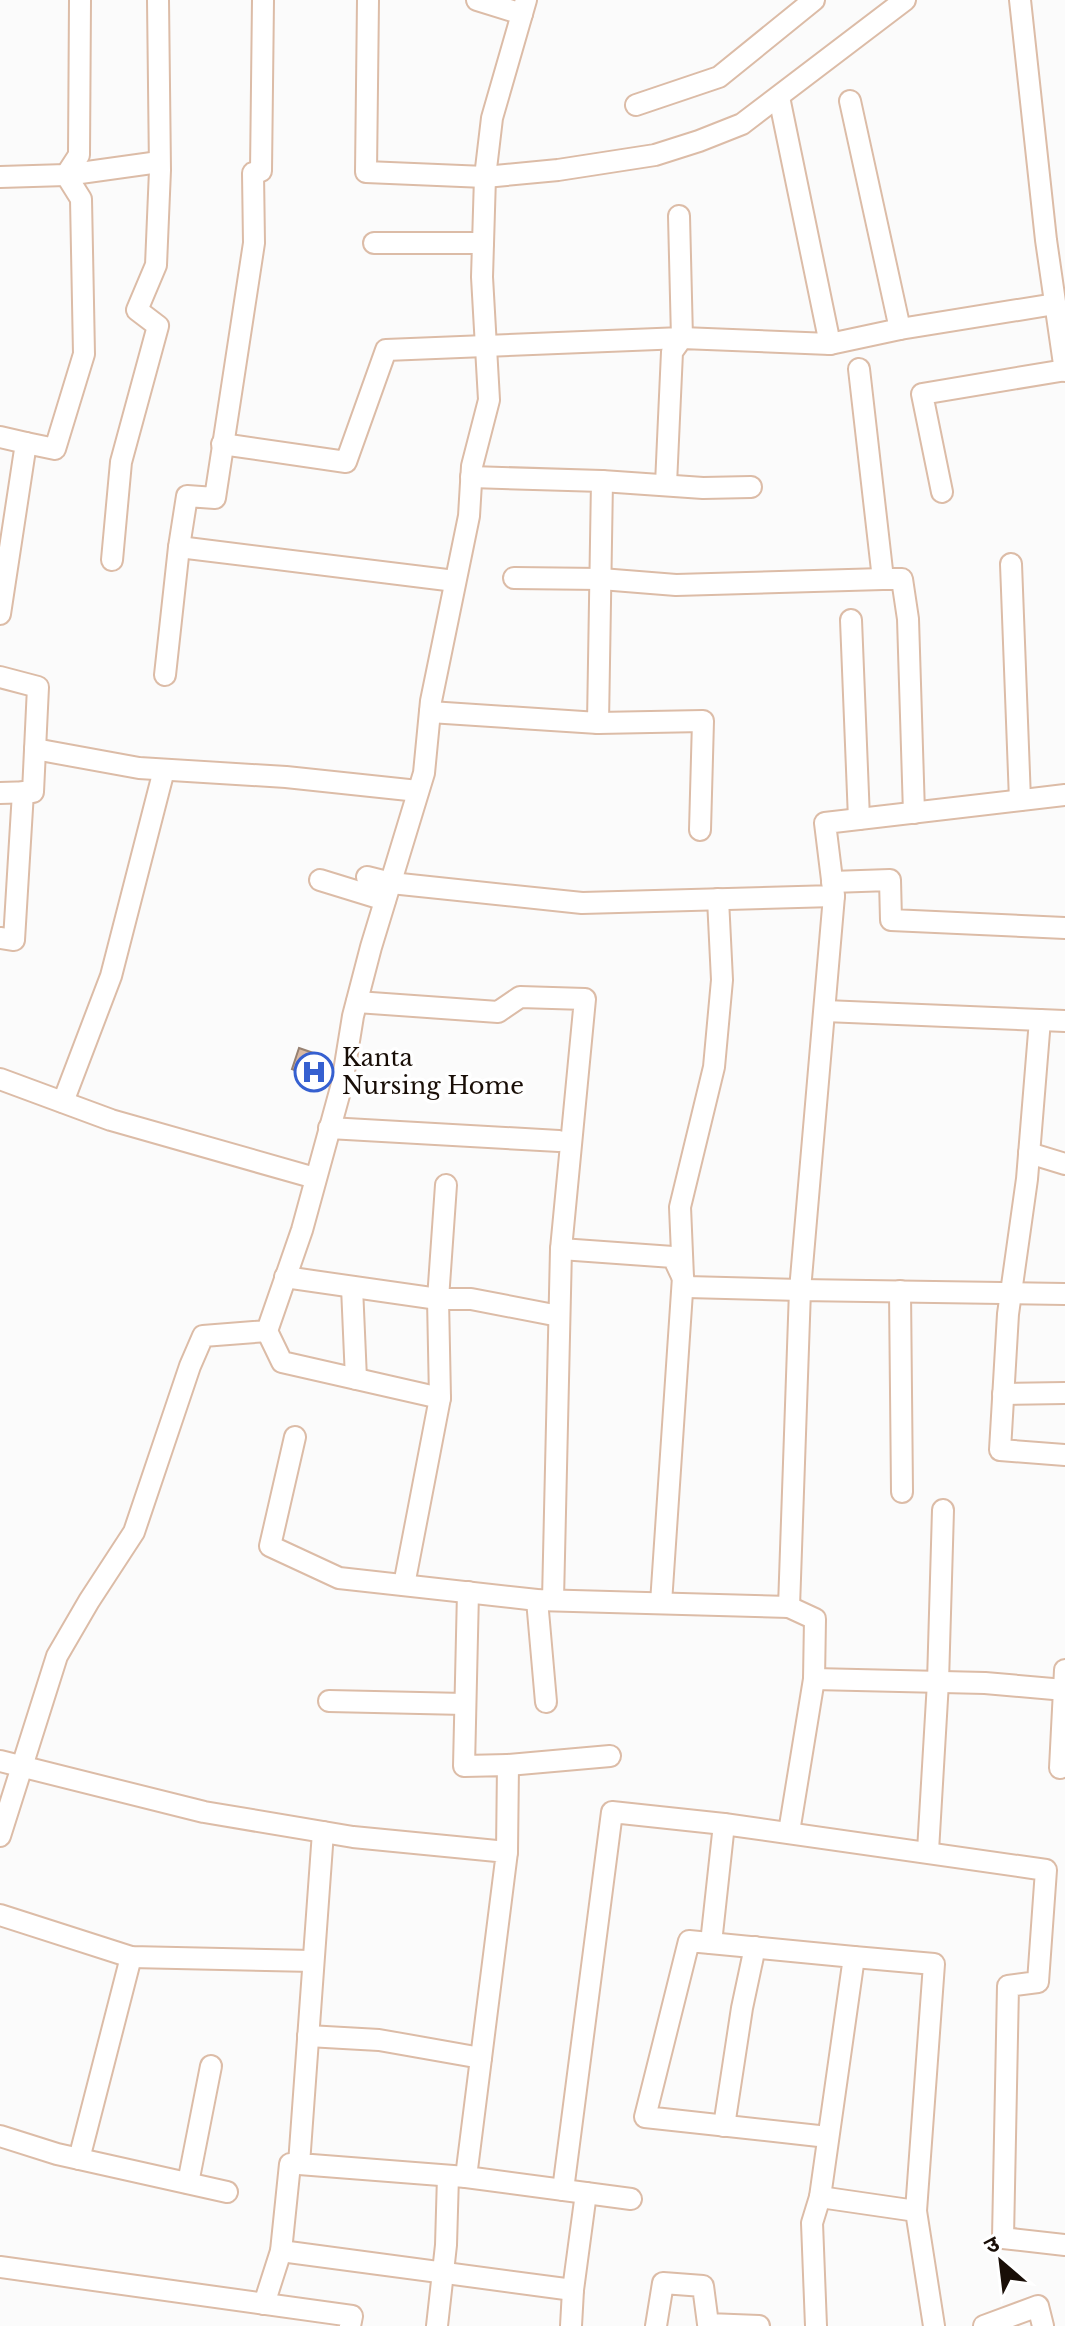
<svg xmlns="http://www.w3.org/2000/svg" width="1065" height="2326" viewBox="0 0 1065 2326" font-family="'Libre Baskerville','Noto Sans Devanagari',serif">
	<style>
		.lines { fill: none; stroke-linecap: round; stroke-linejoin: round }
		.minor-casing { stroke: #dcbca7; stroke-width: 24 }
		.minor { stroke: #fff; stroke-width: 20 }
		.wall { fill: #ba9e8b }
		.shaded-wall { fill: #978171 }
		.building { fill: #d8b8a2; stroke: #978171; stroke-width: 2 }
		.labels { text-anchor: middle; stroke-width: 7; stroke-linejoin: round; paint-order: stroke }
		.poi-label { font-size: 24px; fill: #190e07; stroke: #fff; text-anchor: start }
	</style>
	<rect width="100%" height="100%" fill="#fbfbfb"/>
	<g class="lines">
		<defs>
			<g id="minor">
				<path d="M368,0l-2,172 119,5 73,-7 97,-15 44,-14 43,-17 163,-124"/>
				<path d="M477,0l45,14"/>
				<path d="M1020,0l26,240 19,131"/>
				<path d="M636,105l83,-28 95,-77"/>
				<path d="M0,177l66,-2 93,-13"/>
				<path d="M374,243h109"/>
				<path d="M900,329l155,-25"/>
				<path d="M830,344l70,-15 -50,-228"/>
				<path d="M859,369l24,210h19l6,40 6,194"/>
				<path d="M0,437l26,6 -26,171"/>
				<path d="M26,443l29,6 29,-95 -3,-155 -15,-24 13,-20 1,-155"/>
				<path d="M222,444l124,18 40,-112 296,-12 -3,-122"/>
				<path d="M602,481l101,7 48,-1"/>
				<path d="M666,484l6,-132 10,-14 148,6 -51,-247"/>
				<path d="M942,492l-20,-98 143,-24"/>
				<path d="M179,547l8,-51 28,2 39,-255 -1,-70 8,-2 2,-171"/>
				<path d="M112,560l9,-98 37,-136 -21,-16 19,-45 4,-95 -2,-170"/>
				<path d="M1011,564l9,236"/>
				<path d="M514,578l87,1 75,6 207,-6"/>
				<path d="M851,620l8,199"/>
				<path d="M165,675l14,-128 276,34"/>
				<path d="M0,677l38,10 -5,105 -33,1"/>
				<path d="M430,712l168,11 4,-242 -131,-4"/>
				<path d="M598,723l105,-2 -3,109"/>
				<path d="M35,749l104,19 147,9 132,14"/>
				<path d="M367,877l24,6 191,20 252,-7 -9,-73 240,-28"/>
				<path d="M320,880l65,20"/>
				<path d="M832,882l58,-2 1,40 174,8"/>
				<path d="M0,938l14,2 9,-148"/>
				<path d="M357,1002l141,10 22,-15 65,2 -24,250 112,8 14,30 113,3 34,-394"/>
				<path d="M825,1011l240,10"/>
				<path d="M1040,1020l-13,159 -19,135 -8,136 65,5"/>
				<path d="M0,1079l111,41 204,58"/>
				<path d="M63,1102l48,-126 53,-206"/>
				<path d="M329,1128l230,13"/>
				<path d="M1029,1153l36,11"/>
				<path d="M285,1277l153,22h33l88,17"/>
				<path d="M352,1287l4,92"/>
				<path d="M900,1291l2,201"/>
				<path d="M267,1331l15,31 158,36 -36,187"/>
				<path d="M1003,1394l62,-1"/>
				<path d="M440,1398l-2,-99 8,-114"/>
				<path d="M295,1437l-25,109 69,32 198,22 252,7 11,-317 265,4"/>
				<path d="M468,1592l-4,174 44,-1 -1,87"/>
				<path d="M537,1600l9,102"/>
				<path d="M553,1600l8,-351"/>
				<path d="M661,1603l22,-326 -3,-70 34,-140 8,-87 -4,-81"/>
				<path d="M814,1679l171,4 80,7"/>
				<path d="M329,1701l136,3"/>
				<path d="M0,1761l204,51 149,25 154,15 -41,325 165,22"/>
				<path d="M508,1765l102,-9"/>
				<path d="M1060,1768l5,-98"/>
				<path d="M724,1824l322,46 -8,112 -30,4 -5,252 62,7"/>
				<path d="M323,1832l-24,332 167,13"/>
				<path d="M789,1832l25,-153 1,-60 -26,-12"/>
				<path d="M0,1836l57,-180 32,-55 45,-69 56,-166 13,-30 64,-5 35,-101 40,-146 11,-68 18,-69 53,-174 7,-72 38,-185 3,-50 17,-66 -7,-123 3,-100 7,-59 34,-118"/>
				<path d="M928,1851l10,-169 5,-172"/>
				<path d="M0,1915l131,42 182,4"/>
				<path d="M854,1957l80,7 -18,247"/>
				<path d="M308,2036l71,4 102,18"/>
				<path d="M724,2126l18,-118 13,-61"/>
				<path d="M0,2136l57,18 170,38"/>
				<path d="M828,2137l-183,-20 44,-176 165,16 -34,240 96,14 18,115"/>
				<path d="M79,2159l52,-202"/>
				<path d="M188,2183l23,-117"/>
				<path d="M563,2190l49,-378 112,12 -13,119"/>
				<path d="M281,2251l292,39"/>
				<path d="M0,2267l352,49 -2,10"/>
				<path d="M264,2304l17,-53 9,-87"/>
				<path d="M437,2326l9,-81 2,-69"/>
				<path d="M571,2326l2,-36 13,-97"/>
				<path d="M656,2326l7,-43 40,3 5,38 51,2"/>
				<path d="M816,2326l-4,-103 8,-26"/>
				<path d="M984,2326l54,-20 5,20"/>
			</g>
		</defs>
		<use href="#minor" class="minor-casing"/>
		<use href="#minor" class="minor"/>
	</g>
	<path class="wall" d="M332,1066l-4,21 -29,-9 -7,-9z"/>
	<path class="shaded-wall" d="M325,1057l7,9 -4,21 -7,-9z"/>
	<path class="building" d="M299,1048l26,9 -4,21 -29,-9z"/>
	<defs>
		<symbol id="hospital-ring" viewBox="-11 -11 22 22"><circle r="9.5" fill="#fff" stroke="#3660d0" stroke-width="1.5"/><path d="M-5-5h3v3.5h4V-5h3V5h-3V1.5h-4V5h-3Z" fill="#3660d0"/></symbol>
	</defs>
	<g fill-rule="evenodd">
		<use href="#hospital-ring" x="292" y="1050" width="44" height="44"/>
	</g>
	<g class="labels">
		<g class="poi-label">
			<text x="342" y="1066">Kanta<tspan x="342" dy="28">Nursing Home</tspan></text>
		</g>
	</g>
	<g transform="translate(1001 2262) rotate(332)" stroke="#ffffff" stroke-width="6" paint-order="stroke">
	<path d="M0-6L14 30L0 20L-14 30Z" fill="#190e07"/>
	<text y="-12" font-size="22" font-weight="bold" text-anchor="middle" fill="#190e07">उ</text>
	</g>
</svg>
